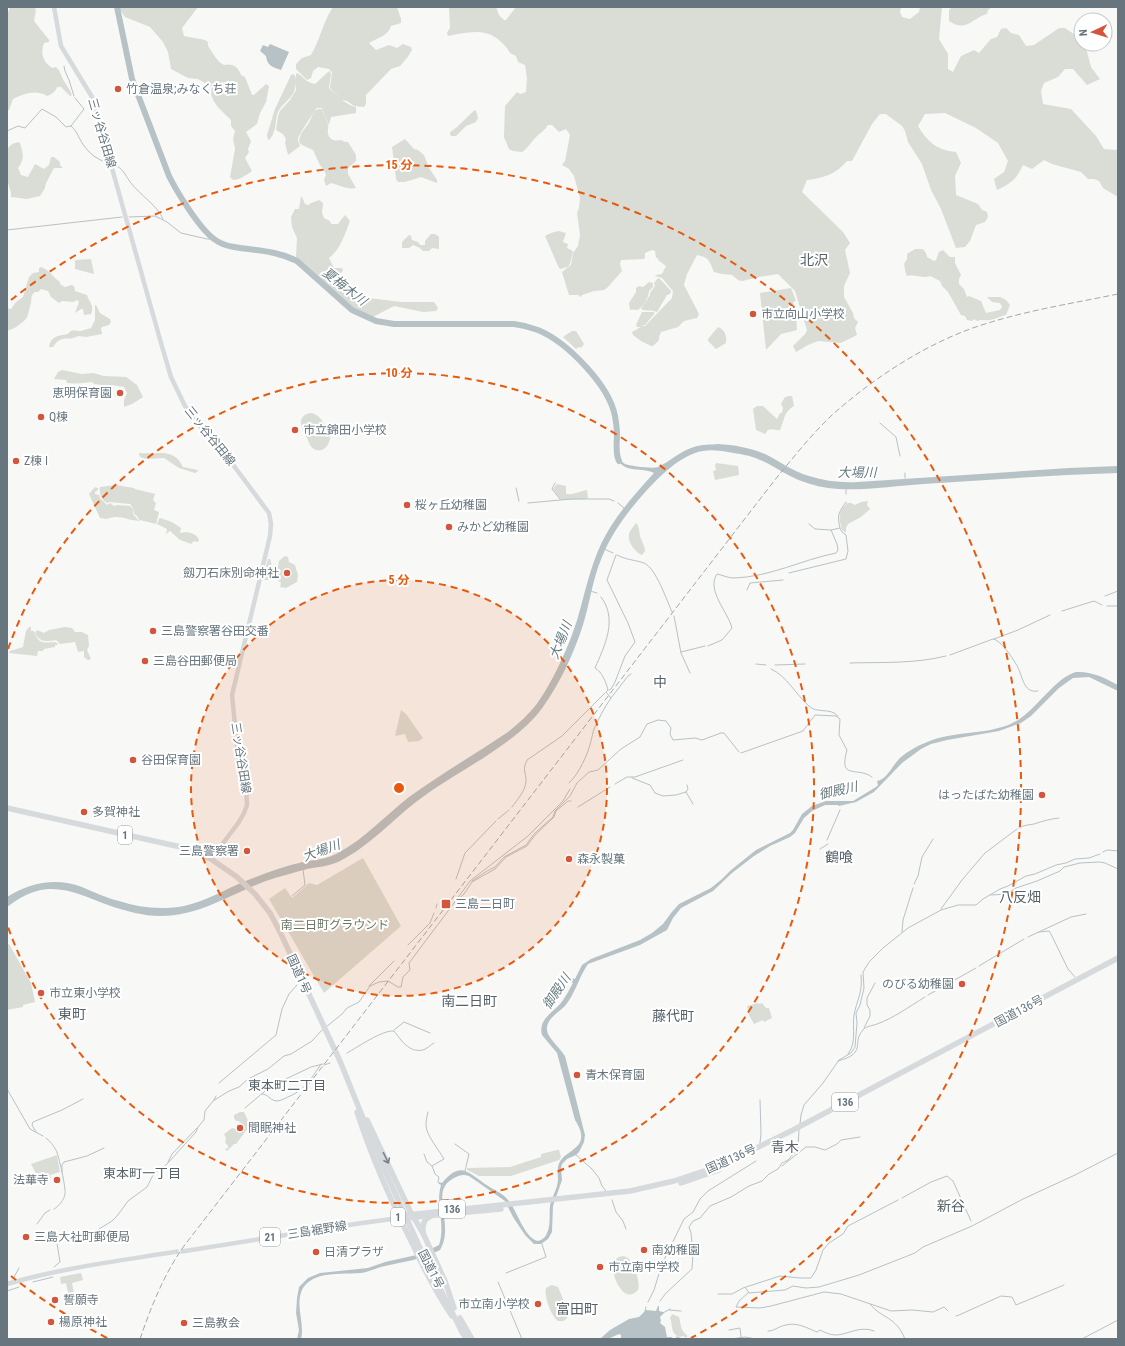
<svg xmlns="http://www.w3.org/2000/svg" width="1125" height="1346" viewBox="0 0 1125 1346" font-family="'Roboto Condensed','Noto Sans JP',sans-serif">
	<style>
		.green { fill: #d9ddd6 }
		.water { fill: #b7c2c6 }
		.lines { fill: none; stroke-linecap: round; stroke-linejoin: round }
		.stream { stroke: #b7c2c6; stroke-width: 1 }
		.river { stroke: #b7c2c6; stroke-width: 6 }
		.major-tunnel { stroke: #d4d7d8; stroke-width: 4.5; stroke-dasharray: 4.5 2; stroke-linecap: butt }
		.major { stroke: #d6dadd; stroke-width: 4.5 }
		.highway { stroke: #d6dadd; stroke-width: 5.5 }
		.rail { stroke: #a2a8ad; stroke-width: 1; stroke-dasharray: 6 3; stroke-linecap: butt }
		.oneway { stroke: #77848c }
		.ring { fill: none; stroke: #e8590c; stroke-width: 2; stroke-dasharray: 7 5 }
		.poi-dot { fill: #d3553b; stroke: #fff; stroke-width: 1.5 }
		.labels { text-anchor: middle; stroke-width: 4; stroke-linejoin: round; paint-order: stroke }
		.shield { fill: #fff; stroke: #949ea5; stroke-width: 1 }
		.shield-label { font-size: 11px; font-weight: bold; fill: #66757e }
		.poi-label { font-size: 12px; fill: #66757e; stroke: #fff; text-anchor: start }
		.street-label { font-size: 12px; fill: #66757e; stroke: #fff }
		.park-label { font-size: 12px; fill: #697764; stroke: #fff }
		.water-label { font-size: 13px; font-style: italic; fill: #667a7f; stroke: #fff }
		.neighbourhood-label { font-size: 13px; fill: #57636a; stroke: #fff }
		.quarter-label { font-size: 14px; fill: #57636a; stroke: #fff }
		.centre { fill: #e8590c; stroke: #fff; stroke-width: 2 }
		.ring-label { font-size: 12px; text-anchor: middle; font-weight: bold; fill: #e8590c; stroke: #fff; stroke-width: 4; stroke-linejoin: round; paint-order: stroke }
	</style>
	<rect width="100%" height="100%" fill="#f8f8f6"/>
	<g class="green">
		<path d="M10,7h24l2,3 -2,11 15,19v2l-5,1c-4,10 -1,19 8,25l4,-1c5,5 5,9 8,14 3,5 6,9 8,14l-2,1 -9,-9h-4c-1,4 -6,8 -10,9 -12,-7 -23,-2 -34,3l-4,11 -2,1v-96z"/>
		<path d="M118,7h80l-16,21 2,8 21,4 3,2v4c5,7 9,16 16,19 8,-2 14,1 17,10l4,2 7,18h2l12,-11 3,2 -3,16 -6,11 -3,11 -11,8 5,9 -3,8 1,3 -4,6 7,13c-5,4 -13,9 -19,9l-3,-3 5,-28 -2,-10 2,-8 -4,-5v-6c-8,-8 -24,-20 -19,-33l-14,-8 -10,-1 -17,-9 -3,-17 -5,-10 -13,-15 -25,-10z"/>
		<path d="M333,7h64l4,12v4l-10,3c-3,10 -14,12 -22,17l7,7 13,-5 8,3 6,-4 8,3 1,3 -5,8 -7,8 -9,3 -25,26v9l-2,3 -10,-1 -7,-5 -5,-1c3,2 10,7 14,7v6l-25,4 -2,8 -5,-10 -2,-7h-5l-3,3 4,-2h4c1,6 4,10 6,15 1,3 -1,7 0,10 2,7 8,7 13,6l4,2h3l8,13v6l-8,7v6l8,14c-8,2 -17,-3 -25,-5l-5,3 -2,-6 2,-5 -2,-5 -4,-5 -7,-15 -13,-6c-3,-11 8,-16 11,-26 1,-2 2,-4 3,-6 -2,3 -16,24 -16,27 0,2 1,5 2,7l-12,9 -3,-12 1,-4 -3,-5 -7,-4 2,-14 2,-5 10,-11 6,-10v-16l1,-1c8,4 7,9 18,11l14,-13 2,3 -2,14 12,11 -11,-11 2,-15 -3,-4 -11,-2 -5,4 -2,7 -4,2 -11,-11v-5l6,-6 9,-3c9,-15 12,-33 22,-48z"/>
		<path d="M449,7h47l3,8 5,5h2l10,-13h385l-1,5 2,5 8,2 9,-7 1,-5h22l-3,32 9,15v15l5,3 8,-16 13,-6 5,3 12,-14 6,-2 4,-8 5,-1 5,5 8,2 7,11 8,-1 25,-17h6l16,11v5h4l6,23 9,12 -13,6 -14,-16h-8l-7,8 -14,6 -3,8 2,13 28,5 25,27 8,13 12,1 2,-2v49l-15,-9 -4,-7 -5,-2h-6l-7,-7 -29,-8 -8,-4 -12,9 -9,-4c-7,15 -12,18 -26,25l-3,-11 10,-7 4,-11 -10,-18 -22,-15 -31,-15 -20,1 -7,12c10,16 18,24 38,26l5,11 -6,13 1,19 22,9 4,6 5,2 1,5 -3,5 -9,3 -6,16 -5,6 -9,1 -15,-39 -10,-19 -9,-26 -14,-22 -3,-11 -3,-5 -16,-12h-6l-8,10 -20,37h-5c-11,13 -23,17 -40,19l-5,12 41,40 7,11 -5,7 5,23 -6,13v11l9,16 1,5 4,4 -3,6 2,7 -16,8 -23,-2 -10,4 -12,7 -3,-6 12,-12 2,-4 -12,-39 -17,-17 -19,3 -17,4 -4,-1 -6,-5 -10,-1 -8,-2c-4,-10 -5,-15 -17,-17l-10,19 -3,11 15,29 -2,4 -13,3 -6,6 -17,5 -2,5v3l-6,6h-2l-10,-5 -8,-6 -1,-3 9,-5h-4l-1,-2 6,-13h11l2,1 -10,12 -4,1h4l27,-28 1,-7 -11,-13 -7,-2 1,-1 6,-1 4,-8 -8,-6v-2h-2l-1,-7 -3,-1 -7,3v4l-1,2 -23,1 -1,4 2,7 -14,16 -4,3 -10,1 -12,4 -1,2 -3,-2h-9l-7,-23 9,-7 2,-12 5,-7 2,-11 -3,-22 2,-5 1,-10 -6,-22 -5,-7 -7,-4 3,-4 5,-26 -4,-6 -7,3 -7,-7h-4c-3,5 -8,8 -12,12 -5,5 -8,11 -14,15l-9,-1 -4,-2 -5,-12 1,-31 12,-14 3,2 6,-2 1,-14 -2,-13 -7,-3 -2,-6 -6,-3c-3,-6 -6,-8 -10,-12 -15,-14 -34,-8 -52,-5l-1,-3 3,-5z"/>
		<path d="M952,7h40l-4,3 -1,4c-15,4 -21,19 -38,7v-11z"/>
		<path d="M293,74c3,2 3,4 3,8 -1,19 -15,19 -19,33 -2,9 -1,17 -7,24l-2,1 -1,-5 8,-26 16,-34z"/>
		<path d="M475,110l1,1 2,7 -2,4 -10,4 -10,10h-5l-1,-2v-2c9,-5 16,-15 25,-22z"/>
		<path d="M405,139l9,10 4,1 6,5 5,13 8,12v3l-16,-6 -16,5h-7l-2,-3 -4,-32z"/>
		<path d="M18,142l2,1c3,11 5,16 -2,25l3,7 7,2 7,-13 9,5 5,-4 2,-8h3l6,5v3l3,3h-9l-8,15 -1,5 -5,8 -13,3 -16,-2v-4l-4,-14v-30l5,-5z"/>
		<path d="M301,196l1,1 3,7 3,1 3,-2 8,-3 4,3 -1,10 2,5 6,3 1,3h7l7,-9 5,6c-5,13 -10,29 -21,37l5,10h8l1,2 -3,5 3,5 9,9 10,4 6,5 34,4h32l4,6 -2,3 -13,1 -29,-6 -21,11c-27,-7 -57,-40 -77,-60l1,-19 -5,-11 -1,-10 4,-8h4z"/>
		<path d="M559,231l7,2 -3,9 5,2 -1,4 6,3 -3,13 -2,3 -8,2 -1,-1 -14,-32c5,-3 9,-4 14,-5z"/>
		<path d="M431,234h4l4,3v12l-7,-1 -3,3h-6l-3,-3 -7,-3 -4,3h-7v-6l7,-7 2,1 1,4 6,2 2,3h5v-4z"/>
		<path d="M915,249h8l3,4 1,4 7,4 2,-1 3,-8 4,-2 7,7h5v6l6,12 -2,4v5l5,5 3,8 2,-1 12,5 5,12 14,-3 2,-3 -2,-4 -8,-1 -5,-5h13l6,3 4,5 -4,10c-5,1 -10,4 -16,5 -5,1 -9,-1 -13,1l-3,-2 -2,2 -5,-1 -2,-4 -4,-1 -13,-23 -6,-6 -2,-5 -10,-5c-7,3 -14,-2 -23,0l-2,-5v-2l-1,-5 3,-5v-5z"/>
		<path d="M91,259l3,15 -19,-5v-9z"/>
		<path d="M41,267c10,4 11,10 19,15v2l5,3 6,-2 3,1 1,5 12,4c2,7 8,10 4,19l-7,1 -1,-6h-2l-6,4 4,-11 -2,-2 -4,2 -11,-1 -3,2 -8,-6 -3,-6 -7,-2 -3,3h-3c-5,4 -3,6 -4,11 -1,3 -3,14 -5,16 -5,5 -12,10 -19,12v-24l2,2h2l5,-7 7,-5 6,-20 4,-4 6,-1v-4z"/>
		<path d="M658,278l2,1 11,12 -1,3 -3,1 -7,12 -3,5c-6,-3 -11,0 -16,-3l9,-14v-2l5,-7 -1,-3z"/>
		<path d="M649,282l4,1v4l-4,4c0,5 -6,18 -12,19 -2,0 -4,-1 -7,0l-1,-7 7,-11v-4l3,-2 4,1z"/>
		<path d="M791,288l5,13 -3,1 3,9 1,19 -16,4 -15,16 -6,-57z"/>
		<path d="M96,305l4,8 10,6 1,3 -2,3 -7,2 -1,2 1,5 -16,3 -8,-1c-10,6 -16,-3 -25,11h-4c2,-11 9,-11 19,-13 4,-6 7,-3 13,-3 3,-1 7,-2 10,-3l4,-8v-15z"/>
		<path d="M718,327c7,3 9,9 8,16l-10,6 -8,-8v-2z"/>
		<path d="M572,331h4l8,13 -3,4 -2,-1 -3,2 -13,-12z"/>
		<path d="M62,370l20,4 11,-1 11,3 22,1 11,8 6,12 -11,7 -8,3v-7l3,-7 -3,-6 -13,-2 -3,8 -4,-1 -2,-7 -8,-1 -2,-2c-8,1 -16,2 -25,1l-1,-3 -12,-1 4,-7z"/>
		<path d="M789,396h3l2,10c-11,7 -9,13 -14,24 -4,1 -8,-2 -12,0 -1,1 -2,3 -3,4l-9,-4 -3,-21 4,-3h6l14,13 3,-6h2l1,-5 -2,-4 4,-7z"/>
		<path d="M310,413c12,1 15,14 20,24 0,8 -7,17 -16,12 -4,-2 -5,-7 -7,-11 -5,-10 -12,-21 3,-25z"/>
		<path d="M139,453c18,2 35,-6 44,14l15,3v1l-3,2 -16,-5 -15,-10 -18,1 -6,-2z"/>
		<path d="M716,463l22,3 1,9 -24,5 -2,-9 3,-1 -1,-5z"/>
		<path d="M557,484l9,2v8c8,1 14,-3 21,-4l1,8 -2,1 -25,1 -8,-11z"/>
		<path d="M116,485l18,3 1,1 20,5 -2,6 3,3 -2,7 5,2 -3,12 -16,-4 -1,1c-13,-1 -20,-7 -32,-2l-7,-1 -11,-24 6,-7 4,2 -4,3v2l4,1 1,3 7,7 3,-2 4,3 4,-1 12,1 3,3v5l5,6h1l-2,-4 -3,-2 -1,-6 -3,-4 -21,-2 -1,1c-7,-2 -9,-10 -8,-16z"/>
		<path d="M868,501l-1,4 3,4 -9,8 -13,7 -2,4v5l-4,-3c-3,-12 -5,-17 5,-27h4l4,2 6,-3z"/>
		<path d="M160,518l12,4 9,6 -1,5c7,-2 17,0 19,7l-1,2 -4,-1 -3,3 -11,-4 -10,-9 -4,3 1,-5 -10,-5 2,-5z"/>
		<path d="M636,523l1,1 2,5 1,7 5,13v2l-3,4c-6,-2 -15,-13 -13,-21 1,-4 5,-8 7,-11z"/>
		<path d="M285,556l3,1 1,5 6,3 3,10 -1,7 -11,6 -6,-1 1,-4 -3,-3h-15l2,-8 2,-2 -1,-4 2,-7h2c2,4 1,10 5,13l2,-1 2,-10z"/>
		<path d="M29,627h2v4h3c4,13 9,12 21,11l2,1 1,2h-3v2l-11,2 -1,2h-5l-1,5 -28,-3 1,-2 13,-4 3,-16z"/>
		<path d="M65,627l7,1 3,4h7l6,3 1,11 -2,4 4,9 -3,1 -4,-3v-6l-6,1 -3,-10 -15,2 -4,-4c-9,2 -17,2 -21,-7l2,-3 7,3 5,-3z"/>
		<path d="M401,710l5,4 17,24 -4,3 -11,1 -3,-8 -10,2z"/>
		<path d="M363,858l38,68 -77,67 -55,-94 16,-11 7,10 17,-15 8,2z"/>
		<path d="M9,944l22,39 4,19 -12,3v2l-16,3v-65z"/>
		<path d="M758,1003l1,1 3,-1 4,5h3l3,10 -8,4 -1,-2 -9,4 -5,-9 -2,-9z"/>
		<path d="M240,1112h4l7,15 -3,1 -12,16h-2l-7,7 -2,-2 3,-1v-2l-3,-4 1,-4 -2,-4 8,-6 5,1 5,-1 1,-2c-2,-4 -3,-5 -7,-5l-2,-3v-3z"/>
		<path d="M557,1150h2l2,7 -2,3 -48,16h-32l-12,-6v-2l43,-1 31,-10v-3z"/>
		<path d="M57,1155l3,17 -10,3 1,3 -10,5 -10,-19z"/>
		<path d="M623,1256c3,1 4,1 6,3 5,5 12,25 9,31 -15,17 -28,-18 -25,-29l6,-4z"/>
		<path d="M81,1273l2,7 -11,3 2,10h2l2,10 -12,2 -1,-6 2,-1 -1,-5 2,-1 -2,-9 -5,1 -1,-7z"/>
		<path d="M552,1285l6,2 10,24v6l-4,4h-6c-7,-5 -14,-24 -12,-33z"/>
		<path d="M672,1314l7,3c2,6 1,14 8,18v3l-4,-2 -4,1c-9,-4 -6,-13 -9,-19z"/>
	</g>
	<g class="water">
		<path d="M270,44l19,8 -8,18c-8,-3 -14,-4 -15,-14l-6,-5 3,-6 5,2z"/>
		<path d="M718,444c17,1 34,4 49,11 14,7 27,17 42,21 16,5 32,7 49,6l211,-14 49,-2v7c-65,2 -130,7 -195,11 -29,2 -67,8 -95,4 -13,-2 -26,-6 -38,-12 -10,-5 -19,-12 -30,-16 -10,-5 -21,-6 -32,-8 -11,-2 -23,-3 -33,1 -19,7 -35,23 -48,37 -18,20 -35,42 -45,67 -10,23 -12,47 -20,71 -9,27 -22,55 -39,79 -26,37 -86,64 -123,92 -27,20 -50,47 -80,62 -10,5 -22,6 -33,8 -11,3 -21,6 -32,9 -39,12 -73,38 -114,38 -18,0 -36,-5 -53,-11 -23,-8 -46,-21 -71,-14 -11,3 -21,9 -30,16v-10c22,-14 49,-20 75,-10 12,5 24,11 37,14 21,7 43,9 65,5 23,-5 43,-18 64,-26 18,-7 37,-14 55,-18 12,-2 24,-3 35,-9 26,-14 48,-38 71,-56 32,-23 66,-43 99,-65 10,-8 20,-17 28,-27 17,-23 34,-61 42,-88 7,-25 12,-49 23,-73 13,-27 33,-49 53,-71 -15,-7 -33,2 -38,-19l3,-1c1,4 2,9 6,11 4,2 30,5 33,3 13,-6 22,-16 36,-20 8,-3 16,-2 24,-3z"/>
		<path d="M1076,672c16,-1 29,6 42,13v6l-29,-14 -16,1 -14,10 -28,28 -10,7 -22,8 -52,9 -16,4 -10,5 -19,14 -28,29 -18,10 -17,4 -1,-1h-13l-13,6 -8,7 -9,15 -5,4 -20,9 -16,10 -22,17 -19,18 -32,17 -8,10 -6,12 -27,15 -52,19c-9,13 -13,30 -23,42 -7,7 -19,13 -18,24 0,7 14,19 18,26l20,79 -1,7 -5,10 -3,3 -9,4 -5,5 -1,4 1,12 -9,26 -1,26 -4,7 -7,5h-7l-9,-9 -12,-18 -8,-16 -36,-25c-6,-2 -9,-1 -15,2 -3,2 -7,4 -9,8 -9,13 8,43 -5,64 -16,9 -37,12 -55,16 -9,2 -16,6 -24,7 -13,1 -28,0 -40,3 -8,2 -16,7 -19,14 -7,16 3,33 -1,49h-4l2,-9 -3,-17 1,-15 2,-11 9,-9 12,-5 48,-5 17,-6 36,-8 18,-9c7,-21 -4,-40 2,-60l-3,-2 1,-1 3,1c19,-22 25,-11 43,1 7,5 18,9 23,16 9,10 16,38 30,41 4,-1 8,-4 9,-8 4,-8 2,-18 3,-27 1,-7 5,-13 7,-20 2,-7 0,-12 1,-19 3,-19 37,-16 17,-47l-18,-67 -15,-18c-4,-15 10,-22 18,-31 5,-6 9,-14 13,-21l-7,-4 2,-2 7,2 7,-14 9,-6 49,-19 12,-7 11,-9 8,-11 8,-9 32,-16 11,-9 9,-9 25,-20 34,-17 3,-3 9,-16 10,-8 14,-5h27l23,-14 2,-2 -1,-4c10,-1 16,-17 24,-24 7,-6 16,-11 24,-14 29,-14 70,-6 96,-25 17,-12 36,-41 55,-46z"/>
		<path d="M658,1306h1v5l4,1 1,1 -4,4 1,4 -1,2 5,4 2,10h5l1,2h-52v-4l-2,-1 -11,5h-8l10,-9 19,-11 10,-2 7,-7 10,1z"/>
	</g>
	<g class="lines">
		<g class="stream">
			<path d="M64,66l1,5 4,9 5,16"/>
			<path d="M71,126l13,-17 -9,-11"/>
			<path d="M7,131l11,-5 7,2 17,-19 14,8 10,10 5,-1c7,6 8,14 14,21 5,7 12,12 20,15"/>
			<path d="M117,166c8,5 9,11 14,17 9,12 27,23 32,36"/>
			<path d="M129,217l26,-1 12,6 14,11 26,6h7"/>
			<path d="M7,230l115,-13"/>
			<path d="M880,423l16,14 4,19"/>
			<path d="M905,473v5"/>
			<path d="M555,483l-3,6 8,10"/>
			<path d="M516,488l3,13"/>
			<path d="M846,489v5"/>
			<path d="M528,503l43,-4h38l5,2"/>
			<path d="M618,503l6,5"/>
			<path d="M809,524l6,5 16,1"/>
			<path d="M604,549l9,4"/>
			<path d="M617,555c9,5 19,5 27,8 12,5 23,38 28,49"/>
			<path d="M789,573l57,-14 2,-8 -2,-16 -4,-3 -2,-4"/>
			<path d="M747,590l3,-7 33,-3"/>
			<path d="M590,591l7,2"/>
			<path d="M1105,596l13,-5"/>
			<path d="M1107,606h11"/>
			<path d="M1062,611l32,-10 8,4"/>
			<path d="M674,616l7,37 9,20"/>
			<path d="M994,639l24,-9 32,-15"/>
			<path d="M708,646l14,-6 10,-12c-4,-16 -26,-38 -15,-54 5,1 11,4 17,4 36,-1 67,-18 102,-25l2,-3 -1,-6 -6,-14 9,-2c-3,-14 -2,-14 6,-26"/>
			<path d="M681,652l24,-6"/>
			<path d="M950,655l43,-16 3,1c8,5 15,16 20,24 7,10 6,30 22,27"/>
			<path d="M850,663c32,-1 64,1 96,-7"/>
			<path d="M756,664l10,1"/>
			<path d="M775,665l30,-1"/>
			<path d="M771,669c15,6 26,27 38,37 8,8 21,1 29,10"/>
			<path d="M609,690l2,-1 4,-7 10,-26 10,-14 -7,-19 -21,-43 9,-25"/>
			<path d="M611,698l17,-22 3,-2"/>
			<path d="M741,753l62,-22 12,-16 21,1 4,3 -1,16 8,15c-9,31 11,16 25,27"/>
			<path d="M632,778l18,7 5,8 8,3 13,-1 10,-3 2,-3 -1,-4"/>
			<path d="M569,783c10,-9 19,-29 22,-42 1,-4 2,-9 3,-12 5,-11 10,-21 17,-31l-5,-6 2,-2c-2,-8 -6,-18 -13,-22 10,-23 23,-49 6,-71"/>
			<path d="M615,784l12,-7h8l48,-17"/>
			<path d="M686,792l7,12"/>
			<path d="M512,807c5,-7 14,-17 14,-26 0,-9 -4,-11 1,-21l35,-24 43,-43"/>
			<path d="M578,807l32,-20"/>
			<path d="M498,819l11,-9"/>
			<path d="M1019,828c5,-3 9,-3 15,-4 9,-3 16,-5 25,-6"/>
			<path d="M827,840l13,-30"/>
			<path d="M820,849l8,-5"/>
			<path d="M1103,852l4,-2 11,1"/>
			<path d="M456,879l9,-26 31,-32"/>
			<path d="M472,881l15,-10 8,-4 9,-10 22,-12 8,-11 19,-17 2,-6 15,-15 7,-13 12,-11 9,-2 23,-21 19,-12 7,-13 11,-4 8,1 5,7 -1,6 3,6 22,-2 7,2 19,-7h3l15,19"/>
			<path d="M914,884l4,-8 4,-19 11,-18"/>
			<path d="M991,895l16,-1 9,-6 21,-7 23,-10 4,-4 16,-4 20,-1 5,1 13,6"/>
			<path d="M292,896l13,-11 -2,-16"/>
			<path d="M454,903l16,-22 58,-45 35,-35 7,-12"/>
			<path d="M436,908l1,-4"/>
			<path d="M941,909l21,-29 23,-27 32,-24"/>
			<path d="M902,932l1,-12 10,-32"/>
			<path d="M1039,932l10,-1 2,3 17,35 7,8"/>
			<path d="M1028,937l43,-20 15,-3"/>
			<path d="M408,945l22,-22 4,-10"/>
			<path d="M979,966l45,-27"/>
			<path d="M369,986l25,-25"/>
			<path d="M928,995l48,-27"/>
			<path d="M326,1027l16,-13 5,-6 12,-6 11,-16 9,-4 9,-1 10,6h3l2,-10 7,-7 -1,-7 45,-60 10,-9 8,-12 23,-13 11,-12 21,-11 8,-11 19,-18 2,-6 12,-10h3"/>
			<path d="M864,1028l6,-12v-6l-3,-5v-7l8,-15"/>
			<path d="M394,1030l10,-8 26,11"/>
			<path d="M347,1053c11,-6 35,-23 47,-22 7,9 15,22 29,19 4,-1 7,-5 11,-7"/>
			<path d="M848,1054c9,-12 4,-25 6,-39 3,-16 9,-22 7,-40"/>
			<path d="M838,1061c30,-8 13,-18 25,-31 3,-4 9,-4 14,-6 17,-6 33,-18 48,-27"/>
			<path d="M324,1065l6,-2"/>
			<path d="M7,1075v6"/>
			<path d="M219,1083l57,-48 6,-26 7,-15 8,-9"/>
			<path d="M7,1089l23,40 13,7"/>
			<path d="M262,1094c6,0 8,6 14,7 4,0 8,-2 12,-4 17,-7 23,-18 33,-33"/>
			<path d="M214,1100l2,-4"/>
			<path d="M245,1108l26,-22 40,-19 12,-3"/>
			<path d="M428,1112c-1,4 -2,9 -2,13 0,10 13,25 18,34l-12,7 3,8 4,3 -1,5"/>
			<path d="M800,1124l1,-9 3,-10 19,-22 16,-23 12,-7 4,-6 2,-24 -1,-10 4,-8 4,-17 -1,-16 6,-10 14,-14 25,-20 33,-18 17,-5h18l7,-6 17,-10 8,-3 18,-10 9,-2 21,-9 10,-2 9,-4 14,-1 11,-4"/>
			<path d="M36,1132l-4,-7 1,-3 29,-12 21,-11"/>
			<path d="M46,1138c4,3 7,7 10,12 3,6 10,38 9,44 -1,6 -6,12 -11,15"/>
			<path d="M760,1143l1,-10 -1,-33"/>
			<path d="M455,1144l14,10 -4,17"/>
			<path d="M424,1154l3,8 5,4"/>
			<path d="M575,1154l17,15 7,9 3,8 4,5"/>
			<path d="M168,1162l4,-8 25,-26"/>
			<path d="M782,1166l24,-19h9l10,3 12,-6 4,-4 19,-3"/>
			<path d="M62,1172v-7l2,-3 23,-6 17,-8"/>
			<path d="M902,1198l29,-16 16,-6 6,5 18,40"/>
			<path d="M612,1200l4,12 7,9 3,8"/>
			<path d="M37,1224l8,-11 5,-3"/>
			<path d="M78,1231l4,5 15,-4 2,-3 13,-8 5,-5 11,-15 19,-14 7,-14 12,-8 30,-33 2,-5 6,-7 1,-9 8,-10 16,-10 10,-4 9,-8 20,-10 16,-13 7,-2 21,-13 11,-12"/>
			<path d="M54,1267l6,-5 -4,-25"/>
			<path d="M506,1273l40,-16 -4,-13"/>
			<path d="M13,1279l6,-11"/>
			<path d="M33,1282l20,-5"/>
			<path d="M498,1282l24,57"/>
			<path d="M746,1287l34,-11 20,2h11l5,-8 7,-20 6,-7 14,-9 5,-8 50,-26"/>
			<path d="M7,1291l12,-4"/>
			<path d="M748,1293l-9,8 -3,6 24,1 11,-2 53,-14 17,2 50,17 21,-1 21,2 11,-5 4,4"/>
			<path d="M718,1294h14l13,-7 4,6 36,-3 8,-4 13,2 13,-1 40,-12 56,-22 8,-6 49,-21 51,-27 52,-24 43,-22"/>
			<path d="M660,1301l6,-8 26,-24 1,-16 -2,-20 -2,-6 4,-6 7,-3 10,-12 21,-9 18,-11 13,-5 7,-7 9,-5 4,-6 6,-3 10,-11 1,-20"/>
			<path d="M648,1302l6,-12 8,-26 22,-45 9,-7 7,-13 8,-8 48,-30"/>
			<path d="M870,1304c13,16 25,11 35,35"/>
			<path d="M669,1310l12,1"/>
			<path d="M645,1311l1,-4"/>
			<path d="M663,1313l7,-4"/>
			<path d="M956,1316l3,-1 42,-19 11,1 4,8 48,-20"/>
			<path d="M729,1330l11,-2 1,9"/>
			<path d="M768,1331c7,0 11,-5 18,-6 11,-3 21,3 31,7l3,-2c4,2 10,5 15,5 13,0 25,-10 39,-4"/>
			<path d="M676,1337l7,2"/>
			<path d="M731,1339l14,-2 11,2"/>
			<path d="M1082,1339l36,-19"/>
		</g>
		<path class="river" d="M117,7l15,72 37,97c8,16 30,52 45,63 5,4 14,7 20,8 23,4 41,3 63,14l55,49 24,11 18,3h120c8,1 16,3 24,6 29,12 71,55 77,86 1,6 2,12 2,18 0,9 -2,19 2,27"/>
		<path class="major-tunnel" d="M174,1252l11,-1"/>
		<g class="major">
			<path d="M54,7l7,39 31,51 69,246 10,34 14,29 14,19 29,33 41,55 2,11 -1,12 -38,159 6,60 8,33 1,17 -3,8 -5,9 -28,37"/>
			<path d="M185,1251l170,-27 44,-6"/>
			<path d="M7,1284c54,-16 111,-23 167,-32"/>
		</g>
		<g class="highway">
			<path d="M7,808l178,40 26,11 26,18 18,17 15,19 11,21 59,127 40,99 45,99 37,73"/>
			<path d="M357,1112c15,47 35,91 57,135 11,24 23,47 38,69"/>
			<path d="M367,1120l44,93 12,20 22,48 9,27"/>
			<path d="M681,1183l38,-13"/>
			<path d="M398,1216l232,-25 44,-10 33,-11 21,-8 65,-32 325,-172"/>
			<path d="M404,1218l97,-9"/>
			<path d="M423,1232c-1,-7 1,-13 8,-16"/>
			<path d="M460,1318l12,21"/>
			<path d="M461,1330l5,9"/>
		</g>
		<path class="rail" d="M140,1339c11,-32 24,-65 44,-93l590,-765c18,-22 37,-46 58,-66 44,-39 99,-75 156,-92 42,-13 86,-20 130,-29"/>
	</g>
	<defs><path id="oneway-shaft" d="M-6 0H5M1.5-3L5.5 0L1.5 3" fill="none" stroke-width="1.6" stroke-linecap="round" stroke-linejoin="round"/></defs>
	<use class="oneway" href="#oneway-shaft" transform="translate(386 1158) rotate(64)"/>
	<circle cx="399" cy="788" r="208" fill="#e8590c" fill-opacity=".12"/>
	<g class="ring">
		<circle cx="399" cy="788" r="208"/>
		<path d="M8 649A415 415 0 1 1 8 927"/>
		<path d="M107 1338A623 623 0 0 1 11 1276M11 300A623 623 0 1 1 691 1338"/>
	</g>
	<g class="poi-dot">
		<circle cx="118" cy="89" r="4"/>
		<circle cx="753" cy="314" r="4"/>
		<circle cx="120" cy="393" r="4"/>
		<circle cx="41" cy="417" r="4"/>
		<circle cx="295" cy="430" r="4"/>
		<circle cx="16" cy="461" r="4"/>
		<circle cx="407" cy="505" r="4"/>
		<circle cx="449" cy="527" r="4"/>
		<circle cx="287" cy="573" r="4"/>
		<circle cx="153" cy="631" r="4"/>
		<circle cx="145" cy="661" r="4"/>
		<circle cx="133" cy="760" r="4"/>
		<circle cx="1042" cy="795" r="4"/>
		<circle cx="84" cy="812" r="4"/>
		<circle cx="247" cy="851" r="4"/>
		<circle cx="569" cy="859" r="4"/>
		<rect x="441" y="899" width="10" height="10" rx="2"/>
		<circle cx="962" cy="984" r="4"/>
		<circle cx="41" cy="993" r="4"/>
		<circle cx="577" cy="1075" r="4"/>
		<circle cx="240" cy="1128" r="4"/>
		<circle cx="57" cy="1180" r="4"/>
		<circle cx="26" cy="1237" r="4"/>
		<circle cx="644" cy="1250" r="4"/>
		<circle cx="316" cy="1252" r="4"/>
		<circle cx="600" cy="1267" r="4"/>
		<circle cx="55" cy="1300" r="4"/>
		<circle cx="538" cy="1304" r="4"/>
		<circle cx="51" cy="1322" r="4"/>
		<circle cx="184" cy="1323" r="4"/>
	</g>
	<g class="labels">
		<g class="shield">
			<rect x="118" y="826" width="14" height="18" rx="3"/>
			<rect x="832" y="1093" width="26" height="18" rx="3"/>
			<rect x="439" y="1200" width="26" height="18" rx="3"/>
			<rect x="391" y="1208" width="14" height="18" rx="3"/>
			<rect x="260" y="1228" width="20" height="18" rx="3"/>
		</g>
		<g class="shield-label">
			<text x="125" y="839">1</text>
			<text x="845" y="1106">136</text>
			<text x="452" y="1213">136</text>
			<text x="398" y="1221">1</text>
			<text x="270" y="1241">21</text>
		</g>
		<g class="poi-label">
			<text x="126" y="93">竹倉温泉;みなくち荘</text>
			<text x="761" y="318">市立向山小学校</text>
			<text x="112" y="397" text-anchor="end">恵明保育園</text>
			<text x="49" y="421">Q棟</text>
			<text x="303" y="434">市立錦田小学校</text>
			<text x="24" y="465">Z棟 I</text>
			<text x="415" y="509">桜ヶ丘幼稚園</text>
			<text x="457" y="531">みかど幼稚園</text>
			<text x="279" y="577" text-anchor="end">劔刀石床別命神社</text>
			<text x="161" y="635">三島警察署谷田交番</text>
			<text x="153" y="665">三島谷田郵便局</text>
			<text x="141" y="764">谷田保育園</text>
			<text x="1034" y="799" text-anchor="end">はったばた幼稚園</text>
			<text x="92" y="816">多賀神社</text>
			<text x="239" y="855" text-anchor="end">三島警察署</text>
			<text x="577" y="863">森永製菓</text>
			<text x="455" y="908">三島二日町</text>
			<text x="954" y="988" text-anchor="end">のびる幼稚園</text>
			<text x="49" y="997">市立東小学校</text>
			<text x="585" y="1079">青木保育園</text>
			<text x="248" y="1132">間眠神社</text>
			<text x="49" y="1184" text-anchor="end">法華寺</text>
			<text x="34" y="1241">三島大社町郵便局</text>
			<text x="652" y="1254">南幼稚園</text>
			<text x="324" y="1256">日清プラザ</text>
			<text x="608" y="1271">市立南中学校</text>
			<text x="63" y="1304">誓願寺</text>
			<text x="530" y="1308" text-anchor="end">市立南小学校</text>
			<text x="59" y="1326">楊原神社</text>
			<text x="192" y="1327">三島教会</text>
		</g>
		<g class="street-label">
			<text transform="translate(102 133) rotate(74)" y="4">三ッ谷谷田線</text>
			<text transform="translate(210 436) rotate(51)" y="4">三ッ谷谷田線</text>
			<text transform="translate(241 758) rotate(81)" y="4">三ッ谷谷田線</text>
			<text transform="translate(299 974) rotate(66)" y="4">国道1号</text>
			<text transform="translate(1019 1011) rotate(-28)" y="4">国道136号</text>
			<text transform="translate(731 1159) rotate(-24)" y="4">国道136号</text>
			<text transform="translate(317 1230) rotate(-9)" y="4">三島裾野線</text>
			<text transform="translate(431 1269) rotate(63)" y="4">国道1号</text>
		</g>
		<g class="park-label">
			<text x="335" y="929">南二日町グラウンド</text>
		</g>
		<g class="water-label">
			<text transform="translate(345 286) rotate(38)" y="5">夏梅木川</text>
			<text x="857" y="477">大場川</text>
			<text transform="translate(560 640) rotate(-68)" y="5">大場川</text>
			<text transform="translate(838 790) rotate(-13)" y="5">御殿川</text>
			<text transform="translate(321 850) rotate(-20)" y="5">大場川</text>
			<text transform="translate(556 991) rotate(-56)" y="5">御殿川</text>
		</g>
		<g class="neighbourhood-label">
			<text x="287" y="1090">東本町二丁目</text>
			<text x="142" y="1178">東本町一丁目</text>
		</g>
		<g class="quarter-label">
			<text x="814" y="265">北沢</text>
			<text x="660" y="687">中</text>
			<text x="839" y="862">鶴喰</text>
			<text x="1020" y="902">八反畑</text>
			<text x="469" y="1006">南二日町</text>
			<text x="72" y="1019">東町</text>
			<text x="673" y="1021">藤代町</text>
			<text x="785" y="1152">青木</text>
			<text x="951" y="1211">新谷</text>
			<text x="577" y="1314">富田町</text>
		</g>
	</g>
	<circle cx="399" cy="788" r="6" class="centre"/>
	<g class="ring-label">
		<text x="399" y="169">15 分</text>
		<text x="399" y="377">10 分</text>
		<text x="399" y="584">5 分</text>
	</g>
	<rect width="1125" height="1346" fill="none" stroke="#66757e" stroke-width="16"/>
	<g transform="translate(1093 32) rotate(266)"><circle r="19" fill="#ffffff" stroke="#c2c8cb"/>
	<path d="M0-3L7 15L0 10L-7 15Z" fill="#d3553b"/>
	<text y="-6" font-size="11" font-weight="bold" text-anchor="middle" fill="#66757e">N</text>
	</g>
</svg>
